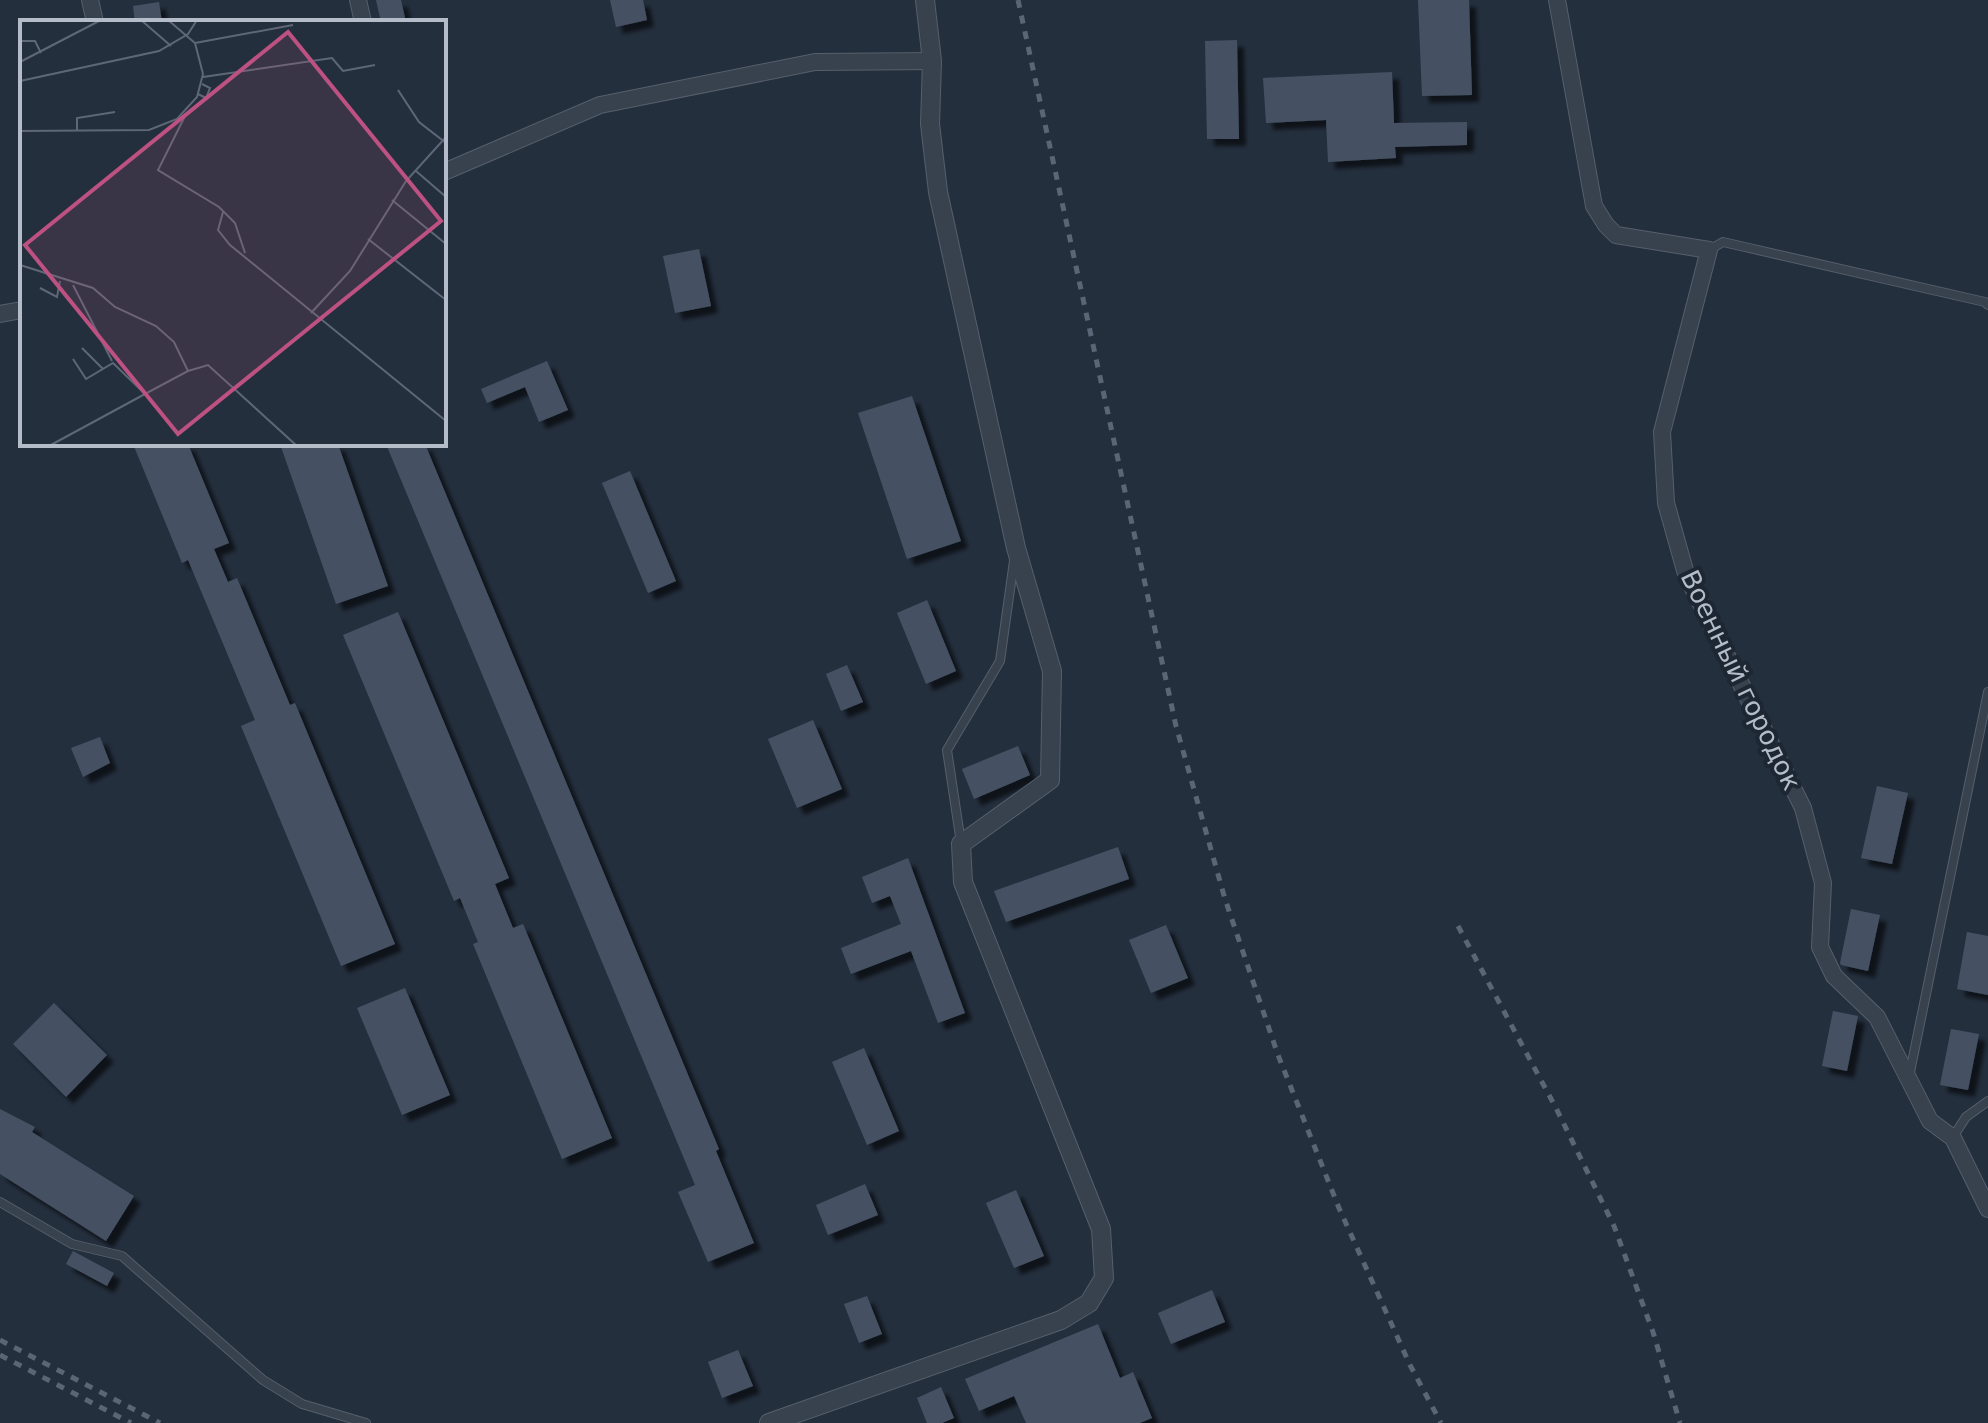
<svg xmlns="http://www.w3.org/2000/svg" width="1988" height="1423" viewBox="0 0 1988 1423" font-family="'DejaVu Sans',sans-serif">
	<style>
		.building { fill: #455162; filter: url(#shadow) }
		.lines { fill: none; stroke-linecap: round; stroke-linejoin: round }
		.service-casing { stroke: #565f6c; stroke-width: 10 }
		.minor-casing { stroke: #565f6c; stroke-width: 18 }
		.tertiary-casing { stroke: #565f6c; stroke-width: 20 }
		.service { stroke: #38414e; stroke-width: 8 }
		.minor { stroke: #38414e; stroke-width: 16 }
		.tertiary { stroke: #38414e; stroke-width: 18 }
		.rail { stroke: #5a6575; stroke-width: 5; stroke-dasharray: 8 8; stroke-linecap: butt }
		.labels { text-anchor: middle; stroke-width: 8; stroke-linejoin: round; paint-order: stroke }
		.street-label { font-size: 26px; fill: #b4bcc9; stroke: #1d2633 }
		.inset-road { fill: none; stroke: #5e6776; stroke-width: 2 }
		.view { fill: #bd5182; fill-opacity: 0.15; stroke: #bd5182; stroke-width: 4 }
		.inset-edge { fill: none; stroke: #b4bcc9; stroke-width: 4 }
	</style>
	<defs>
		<filter id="shadow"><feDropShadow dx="7" dy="7" stdDeviation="2" flood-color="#0009"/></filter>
	</defs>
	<rect width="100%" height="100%" fill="#242f3e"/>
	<g class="building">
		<path d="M376,0h25l5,22h-25z"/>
		<path d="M610,0h33l4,20 -31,7z"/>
		<path d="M1418,0h51l3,95 -50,1z"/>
		<path d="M159,2l3,20h-27l-2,-16z"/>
		<path d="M1237,40l2,99h-32l-2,-98z"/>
		<path d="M1392,72l2,51 73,-1v23l-72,2 1,11 -68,4 -2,-42 -60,3 -3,-45z"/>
		<path d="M699,249l12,57 -36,7 -12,-57z"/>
		<path d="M547,361l21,49 -29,12 -14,-35 -38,16 -6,-14z"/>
		<path d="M912,396l49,145 -54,18 -49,-146z"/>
		<path d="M133,444h55l41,99 -15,6 14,33 9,-4 53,127 5,-2 100,241 -54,22 -100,-240 14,-6 -67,-160 -6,3z"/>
		<path d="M280,444h58l50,142 -52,18z"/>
		<path d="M386,444h39l294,705 -3,2 38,92 -46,19 -30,-70 17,-7z"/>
		<path d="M630,471l46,110 -28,12 -46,-110z"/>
		<path d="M927,600l29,71 -30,13 -29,-71z"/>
		<path d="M398,612l111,266 -14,6 18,44 10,-4 89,214 -50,21 -89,-215 5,-2 -18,-44 -6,3 -111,-266z"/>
		<path d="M847,665l16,37 -22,9 -15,-37z"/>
		<path d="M813,720l29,69 -45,19 -29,-69z"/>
		<path d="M100,737l10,26 -27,14 -12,-29z"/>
		<path d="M1018,746l12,29 -56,24 -12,-30z"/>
		<path d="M1877,786l31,7 -16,71 -31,-6z"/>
		<path d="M1118,847l11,32 -123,43 -12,-31z"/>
		<path d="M908,858l57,155 -27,10 -27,-72 -60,23 -10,-26 60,-24 -11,-28 -18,7 -10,-26z"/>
		<path d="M1851,909l29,6 -12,56 -27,-6 -1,-2z"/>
		<path d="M1166,925l22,53 -37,15 -22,-53z"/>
		<path d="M1967,932l21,4v59l-31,-6z"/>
		<path d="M405,988l45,107 -48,20 -45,-107z"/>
		<path d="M54,1003l53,52 -41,42 -53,-53z"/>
		<path d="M1833,1011l25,5 -11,55 -25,-5z"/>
		<path d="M1951,1029l28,5 -11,56 -28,-5z"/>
		<path d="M864,1048l35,83 -32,14 -35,-83z"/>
		<path d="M0,1109l35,18 -3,5 102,64 -28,45 -106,-67z"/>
		<path d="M865,1184l13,31 -50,20 -12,-30z"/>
		<path d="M1016,1190l28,66 -30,12 -28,-65z"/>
		<path d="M73,1251l41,22 -7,13 -41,-22z"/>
		<path d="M1212,1290l13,32 -54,22 -13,-31z"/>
		<path d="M867,1296l15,38 -23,9 -15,-39z"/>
		<path d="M1098,1324l22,54 13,-6 19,46 -12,5h-114l-12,-27 -35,15 -14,-32z"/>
		<path d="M738,1350l15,36 -31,12 -14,-36z"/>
		<path d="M941,1387l13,31 -12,5h-15l-10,-25z"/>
	</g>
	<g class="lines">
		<defs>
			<g id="service">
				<path d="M1709,250l14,-8 262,60 3,3"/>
				<path d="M961,843l-14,-93 53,-89 14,-100"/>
				<path d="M1909,1077l79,-385"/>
				<path d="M1953,1137l13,-20 22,-16"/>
				<path d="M0,1202l72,42 50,12 141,124 39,24 64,19"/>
			</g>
			<g id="minor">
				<path d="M90,0l5,22"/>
				<path d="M358,0l5,22"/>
				<path d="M1557,0l37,206 12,19 10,10 93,15 -47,182 4,71 20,71 117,234 20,75 -3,64 14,29 43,41 53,104 23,17 35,71"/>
				<path d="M444,172l156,-67 215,-43 117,-1"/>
				<path d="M0,314l22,-4"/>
			</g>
			<path id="tertiary" d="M769,1423l292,-103 28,-17 15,-25 -3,-49 -138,-347 -2,-38 89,-64 2,-109 -36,-123 -78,-356 -8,-68 2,-63 -7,-61"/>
		</defs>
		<use href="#service" class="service-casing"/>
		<use href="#minor" class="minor-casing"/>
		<use href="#tertiary" class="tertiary-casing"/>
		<use href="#service" class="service"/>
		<use href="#minor" class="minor"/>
		<use href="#tertiary" class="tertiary"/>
		<g class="rail">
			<path d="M1018,0l158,726 49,173 53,156 61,153 71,157 31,58"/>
			<path d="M1458,926l98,182 58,118 39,106 27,91"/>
			<path d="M0,1340l160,83"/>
			<path d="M0,1355l131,68"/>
		</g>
	</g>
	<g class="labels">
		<g class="street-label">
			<text transform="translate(1741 680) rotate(64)" y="9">Военный городок</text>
		</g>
	</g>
	<g transform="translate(20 20)">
		<rect width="426" height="426" fill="#242f3e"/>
		<path class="inset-road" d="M121,0l30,26M0,21h15l6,12M175,23l98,-18M0,42l81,-42M183,57l129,-19 11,13 32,-6M0,61l139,-30 29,-17 9,-14M378,70l21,32 27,21M178,74l8,4 4,-10 -8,-4M166,94l-28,56 61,37 16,16 10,30M0,111l129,-1 28,-11 20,-22 6,-23 -8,-31 -27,-23M57,111v-13l38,-6M396,151l30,26M372,180l54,44M203,192l-5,18 12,15 216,176M348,219l78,61M0,245l73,23 22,19 41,19 18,16 14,29 20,-6 89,81M53,265l39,76M20,268l17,9 3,-16M291,293l39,-42 56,-90 40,-44M62,328l21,21M53,339l13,20 27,-16 32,31 43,-23M29,426l96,-52"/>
		<path class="view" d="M268,12l153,189 -263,213 -153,-189z"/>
		<rect width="426" height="426" class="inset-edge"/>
	</g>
</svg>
